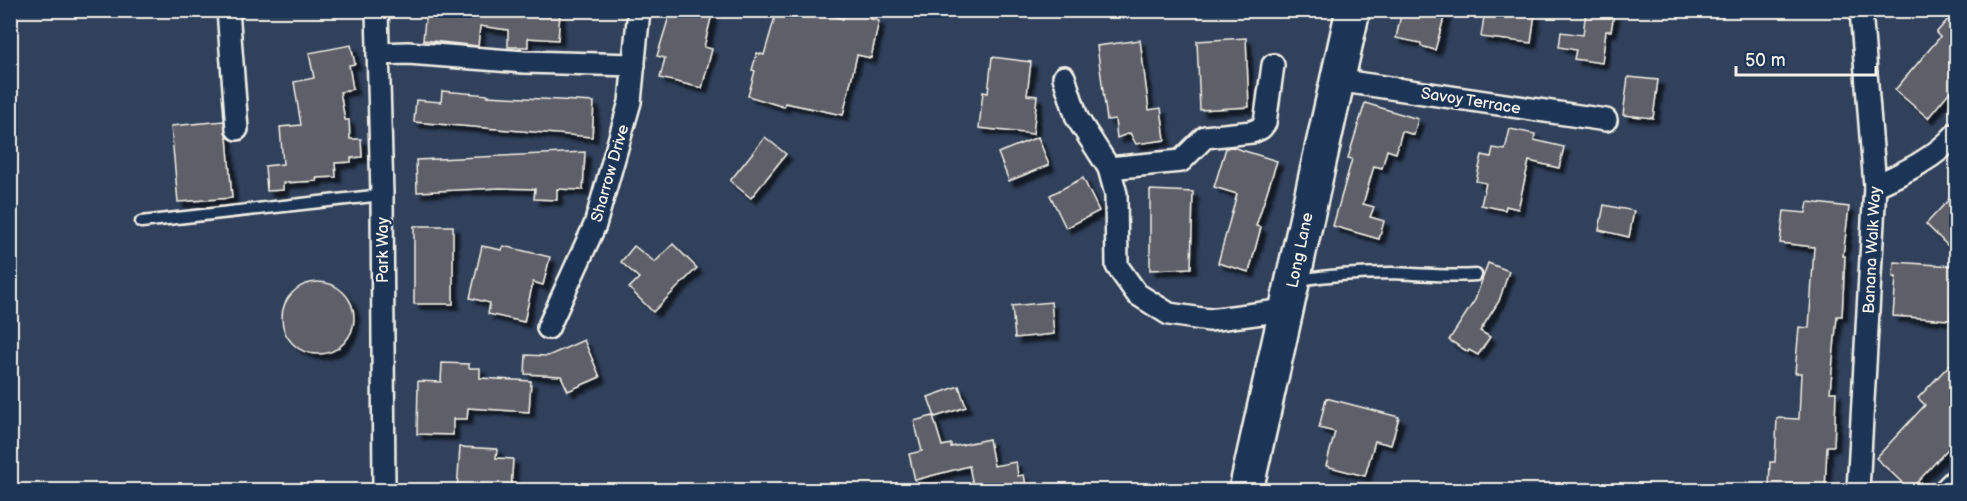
<svg xmlns="http://www.w3.org/2000/svg" width="1967" height="501" viewBox="0 0 1967 501" font-family="'Balsamiq Sans',sans-serif">
	<style>
		.building { fill: #5f5e69; stroke: #f4f1e8; stroke-width: 1.5; filter: url(#shadow) }
		.lines { fill: none; stroke-linecap: round; stroke-linejoin: round }
		.lane-casing { stroke: #f4f1e8; stroke-width: 15 }
		.street-casing { stroke: #f4f1e8; stroke-width: 26 }
		.primary-casing { stroke: #f4f1e8; stroke-width: 38 }
		.lane { stroke: #1d3557; stroke-width: 10 }
		.street { stroke: #1d3557; stroke-width: 21 }
		.primary { stroke: #1d3557; stroke-width: 33 }
		.labels { text-anchor: middle; stroke-width: 4.5; stroke-linejoin: round; paint-order: stroke }
		.street-label { font-size: 16px; fill: #f4f1e8; stroke: #1d3557 }
	</style>
	<defs>
		<filter id="shadow"><feDropShadow dx="5.5" dy="5.5" stdDeviation="1.5" flood-color="#0009"/></filter>
	</defs>
	<rect width="100%" height="100%" fill="#31415c"/>
	<filter id="ink" filterUnits="userSpaceOnUse"><feTurbulence type="fractalNoise" baseFrequency=".0167" numOctaves="2"/><feDisplacementMap in="SourceGraphic" scale="12" xChannelSelector="R" yChannelSelector="G"/><feConvolveMatrix kernelMatrix="1 2 1 2 8 2 1 2 1" color-interpolation-filters="sRGB"/></filter>
	<g filter="url(#ink)">
		<g class="building">
			<path d="M426,10l134,2 -2,28 -30,-2v9h-20v-17l-28,-4 -2,20 -55,-6z"/>
			<path d="M671,10h42l-9,37 8,2 -10,39 -42,-10 5,-20 -8,-2z"/>
			<path d="M777,10h37l29,9 1,-4 5,1 1,-6h23l-2,9 8,2 -8,37 -14,-3 -14,60 -58,-12 -1,4 -36,-11 7,-25 -3,-1 5,-17 7,2z"/>
			<path d="M1402,10h29l14,4 -10,36 -14,-4v-3l-25,-5z"/>
			<path d="M1485,10h31l19,3 -4,30 -50,-6z"/>
			<path d="M1586,10h19v3l9,1 -3,17h-5l-4,32 -28,-4 2,-9 -17,-3 2,-15 22,3z"/>
			<path d="M1956,10v74l-28,34 -33,-28 45,-53 -4,-4z"/>
			<path d="M1246,38l3,69 -49,3 -3,-69z"/>
			<path d="M1140,40l9,70 12,-2 4,32 -29,4 -6,-11 -13,5 -2,-19 -8,1 -10,-74z"/>
			<path d="M351,45l4,19 -6,1 4,24 -13,3 5,28h4l1,19h11l1,18 -11,1v4l-16,1 1,14 -20,1 1,3 -34,2v7l-16,1 -2,-25 18,-2 -3,-37 21,-2 -7,-43 20,-4 -5,-25z"/>
			<path d="M992,57l39,5 -4,33 10,1 -4,38 -54,-6 4,-36 5,1z"/>
			<path d="M1628,77l30,3 -5,38 -30,-3z"/>
			<path d="M442,91l47,4 -1,1 106,6 -2,35 -178,-15 2,-22 25,2z"/>
			<path d="M1365,103l53,16 -4,16 -12,-4 -6,22 -9,-3 -5,18 -8,-2 -11,38 11,3 -4,10 14,4 -5,18 -46,-13 19,-67 -4,-1z"/>
			<path d="M224,121l3,16 5,61 -54,4 -7,-76z"/>
			<path d="M1510,129l25,5 -1,6 30,7 -5,21 -30,-7 -11,48 -12,-3 -1,4 -24,-5 5,-22 -10,-2 6,-26 9,2 2,-9 12,2z"/>
			<path d="M765,137l21,17 -35,44 -21,-17z"/>
			<path d="M1038,137l11,28 -40,16 -11,-28z"/>
			<path d="M1232,147l45,14 -21,65 5,1 -12,45 -31,-9 19,-69 -23,-7 12,-39z"/>
			<path d="M585,152l-2,38 -26,-1v11l-23,-1 1,-10 -35,-1 -83,4 -1,-32z"/>
			<path d="M1083,178l16,33 -33,17 -16,-33z"/>
			<path d="M1150,190l43,2 -2,76 -41,2z"/>
			<path d="M1956,192v62l-30,-30z"/>
			<path d="M1808,202l41,5 -6,49h2l-3,60h-5l-7,76h6l-2,54h-7l-2,44h-56l1,-28h5l2,-44 22,1 2,-46h-6l4,-46 10,1 5,-81 -34,-4 4,-32 22,2z"/>
			<path d="M1604,205l30,6 -5,26 -30,-7z"/>
			<rect x="414" y="226" width="39" height="78"/>
			<path d="M673,244l24,24 -44,44 -24,-24 10,-10 -18,-16 13,-16 21,16z"/>
			<path d="M482,246l20,4 1,-4 47,11 -7,28 -10,-3 -9,40 -36,-8 2,-11 -20,-5z"/>
			<path d="M1894,262l59,4 -3,54 -57,-4 3,-39h-3z"/>
			<path d="M1488,263l21,8 -10,30 -19,30 10,6 -12,18 -9,-5 -1,2 -19,-12 26,-40z"/>
			<circle cx="318" cy="318" r="36"/>
			<path d="M1051,302l3,32 -39,4 -3,-32z"/>
			<path d="M584,340l16,37 -32,14 -7,-15 -36,-2 1,-19 22,1z"/>
			<path d="M1956,358v82l-46,50 -34,-32 49,-53 -7,-7z"/>
			<path d="M442,363l27,1v4h11v10l51,3 -2,31 -61,-4 -1,11h-14v16l-36,-1 1,-53 23,1z"/>
			<path d="M959,386l7,21 -31,10 -7,-20z"/>
			<path d="M1326,398l73,19 -8,28 -16,-4 -10,35 -39,-10 9,-34 -16,-4z"/>
			<path d="M933,416l9,30 9,-2v3l38,-8 5,27 22,-4 2,14 6,-1 3,15h-53l-5,-24 -54,14 -6,-26 13,-3 -8,-30z"/>
			<path d="M460,447l37,2 -1,9 17,1 -2,31h-54z"/>
		</g>
		<g class="lines">
			<defs>
				<g id="lane">
					<path d="M141,222l241,-27"/>
					<path d="M1298,280c31,-5 62,-7 94,-7 28,1 56,4 84,2"/>
				</g>
				<g id="street">
					<path d="M228,10l9,119"/>
					<path d="M377,10l5,185 2,295"/>
					<path d="M378,54l30,-1 116,9 110,3"/>
					<path d="M1064,77l13,41 32,50 7,26 1,72 20,28 32,20 40,6 77,-10"/>
					<path d="M1336,80l270,40"/>
					<path d="M1109,168l72,-7 24,-24 47,-5 9,-4 4,-5 8,-58"/>
					<path d="M1875,186c30,-14 59,-27 81,-52"/>
					<path d="M548,328l47,-103 35,-123 9,-92"/>
					<path d="M1858,490l17,-304 -14,-176"/>
					<path d="M1945,490l11,-11"/>
				</g>
				<path id="primary" d="M1246,490l107,-480"/>
			</defs>
			<use href="#lane" class="lane-casing"/>
			<use href="#street" class="street-casing"/>
			<use href="#primary" class="primary-casing"/>
			<use href="#lane" class="lane"/>
			<use href="#street" class="street"/>
			<use href="#primary" class="primary"/>
		</g>
	</g>
	<g class="labels">
		<g class="street-label">
			<text transform="translate(1471 100) rotate(9)" y="6">Savoy Terrace</text>
			<text transform="translate(609 173) rotate(-74)" y="6">Sharrow Drive</text>
			<text transform="translate(382 250) rotate(-90)" y="6">Park Way</text>
			<text transform="translate(1299 250) rotate(-78)" y="6">Long Lane</text>
			<text transform="translate(1871 250) rotate(-87)" y="6">Banana Walk Way</text>
		</g>
	</g>
	<rect width="1967" height="501" fill="none" stroke="#1d3557" stroke-width="36"/>
	<rect x="18" y="18" width="1931" height="465" fill="none" stroke="#f4f1e8" stroke-width="2" filter="url(#ink)"/>
	<path d="M1736 66v9h140v-9" fill="none" stroke="#f4f1e8" stroke-width="3"/>
	<text x="1745" y="66" font-size="18" fill="#f4f1e8" stroke="#1d3557" stroke-width="4.5" paint-order="stroke">50 m</text>
</svg>
